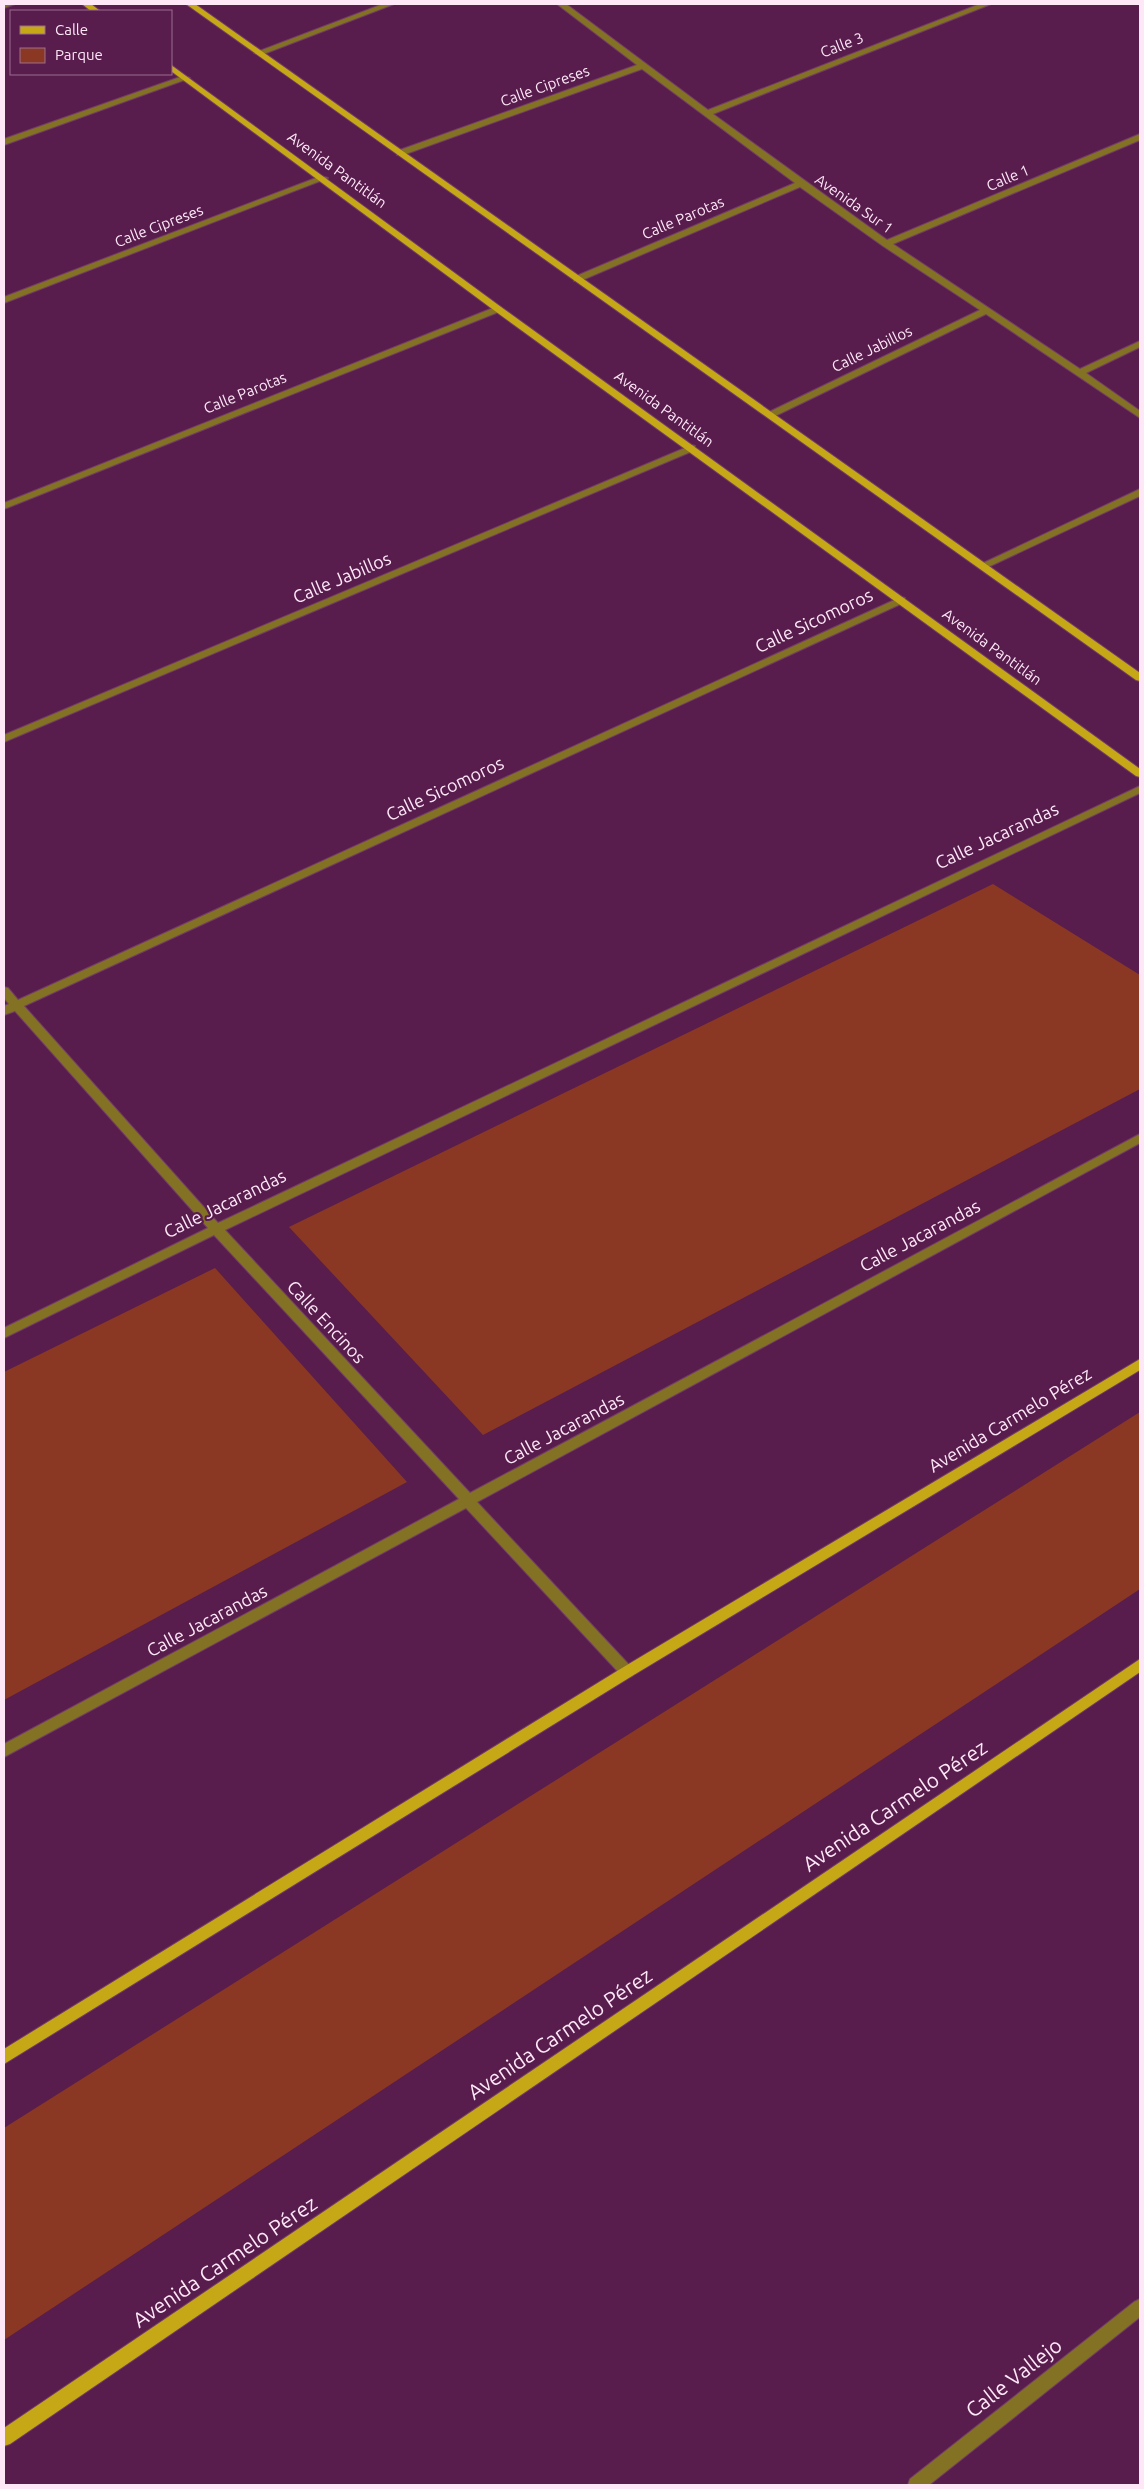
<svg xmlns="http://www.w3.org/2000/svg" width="1144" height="2489" viewBox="0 0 1144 2489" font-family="Ubuntu,sans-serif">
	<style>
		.green { fill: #8a3824 }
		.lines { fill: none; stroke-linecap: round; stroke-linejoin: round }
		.minor-casing { stroke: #733d68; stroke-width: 2 }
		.major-casing { stroke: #733d68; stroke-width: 2 }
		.minor { fill: #837124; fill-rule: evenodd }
		.major { fill: #c6a817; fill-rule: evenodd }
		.labels { text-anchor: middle; stroke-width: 4.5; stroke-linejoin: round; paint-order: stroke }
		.far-street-label { font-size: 15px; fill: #fee8f8; stroke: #581d4d }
		.street-label { font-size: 18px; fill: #fee8f8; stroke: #581d4d }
		.near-street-label { font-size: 21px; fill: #fee8f8; stroke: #581d4d }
	</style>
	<rect width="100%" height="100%" fill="#581d4d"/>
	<g class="green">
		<path d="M993,884l147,91v114l-657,346 -194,-208z"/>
		<path d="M215,1268l192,214 -403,218v-328z"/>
		<path d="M1140,1412v177l-1136,751v-212z"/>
	</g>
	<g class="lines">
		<defs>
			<g id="minor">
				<path d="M4,4h11l-11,4z"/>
				<path d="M383,4h11l-133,51 -7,-2z"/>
				<path d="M557,4h9l142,106 272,-106h11l-278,110 174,126 253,-106v6l-247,104 187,125 60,-28v6l-54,26 54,38v7l-154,-104 -213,103h-6v-4l213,-103 -97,-64 -83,-59 -220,94h-6v-4l221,-94 -153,-114 -239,86h-6v-4l240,-86z"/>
				<path d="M183,76l7,2 -186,67v-6z"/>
				<path d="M321,176l7,2 -324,125v-6z"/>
				<path d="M498,306l3,1v4l-497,198v-6z"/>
				<path d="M692,445l3,1v4l-691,292v-7z"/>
				<path d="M1140,489v7l-154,72 -4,1 -5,-3z"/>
				<path d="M901,597l4,1v4l-881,404 194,217 922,-437v7l-915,437 245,263 670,-359v9l-663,359 155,166 2,4 -2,4 -5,2 -5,-2 -156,-168 -462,249v-13l455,-245 -245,-264 -210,103v-10l204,-100 -193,-217 -11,4v-9l5,-2 -5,-6v-11l4,1 10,12z"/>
				<path d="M1140,2299v18l-211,168h-21l2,-6 224,-177z"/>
			</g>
			<g id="major">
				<path d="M82,4h9l9,7h-9z"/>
				<path d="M186,4h9l945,669v8l-4,-1z"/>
				<path d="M171,65l330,242 639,462v8l-4,-1 -641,-465 -324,-240z"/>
				<path d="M1140,1359v11l-508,306 -628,388v-15l618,-381z"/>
				<path d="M1140,1659v13l-1130,772 -6,2v-18z"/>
			</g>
		</defs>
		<use href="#minor" class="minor-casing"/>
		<use href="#major" class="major-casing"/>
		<use href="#minor" class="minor"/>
		<use href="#major" class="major"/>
	</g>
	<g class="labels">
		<g class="far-street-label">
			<text transform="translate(842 45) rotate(-21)" y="5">Calle 3</text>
			<text transform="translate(545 86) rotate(-20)" y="5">Calle Cipreses</text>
			<text transform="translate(337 170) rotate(36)" y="5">Avenida Pantitlán</text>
			<text transform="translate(1008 178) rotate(-23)" y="5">Calle 1</text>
			<text transform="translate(854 204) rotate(35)" y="5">Avenida Sur 1</text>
			<text transform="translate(683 218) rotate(-23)" y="5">Calle Parotas</text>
			<text transform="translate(159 226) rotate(-21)" y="5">Calle Cipreses</text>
			<text transform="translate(872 349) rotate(-26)" y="5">Calle Jabillos</text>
			<text transform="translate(245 393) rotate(-22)" y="5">Calle Parotas</text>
			<text transform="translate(664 409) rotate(36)" y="5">Avenida Pantitlán</text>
			<text transform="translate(992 647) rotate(36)" y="5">Avenida Pantitlán</text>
		</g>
		<g class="street-label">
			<text transform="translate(342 578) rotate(-23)" y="6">Calle Jabillos</text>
			<text transform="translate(814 621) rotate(-25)" y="6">Calle Sicomoros</text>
			<text transform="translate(445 789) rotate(-25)" y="6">Calle Sicomoros</text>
			<text transform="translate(997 836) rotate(-25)" y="6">Calle Jacarandas</text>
			<text transform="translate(225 1204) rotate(-26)" y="6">Calle Jacarandas</text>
			<text transform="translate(920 1236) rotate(-28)" y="6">Calle Jacarandas</text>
			<text transform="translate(326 1322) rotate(47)" y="6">Calle Encinos</text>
			<text transform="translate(1010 1420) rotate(-31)" y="6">Avenida Carmelo Pérez</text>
			<text transform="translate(564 1429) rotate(-28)" y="6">Calle Jacarandas</text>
			<text transform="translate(207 1621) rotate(-28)" y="6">Calle Jacarandas</text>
		</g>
		<g class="near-street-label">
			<text transform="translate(895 1806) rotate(-34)" y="7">Avenida Carmelo Pérez</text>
			<text transform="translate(560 2034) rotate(-34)" y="7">Avenida Carmelo Pérez</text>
			<text transform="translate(225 2262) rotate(-34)" y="7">Avenida Carmelo Pérez</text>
			<text transform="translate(1014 2378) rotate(-38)" y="7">Calle Vallejo</text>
		</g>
	</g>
	<rect width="1144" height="2489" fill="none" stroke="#fee8f8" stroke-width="10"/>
	<rect x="10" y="10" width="162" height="65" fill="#581d4d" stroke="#9a6e91"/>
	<rect x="20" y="26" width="25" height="8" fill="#c6a817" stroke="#9a6e91"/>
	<text x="55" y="35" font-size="15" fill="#fee8f8">Calle</text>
	<rect x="20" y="48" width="25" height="15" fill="#8a3824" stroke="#9a6e91"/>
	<text x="55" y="60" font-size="15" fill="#fee8f8">Parque</text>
</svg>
